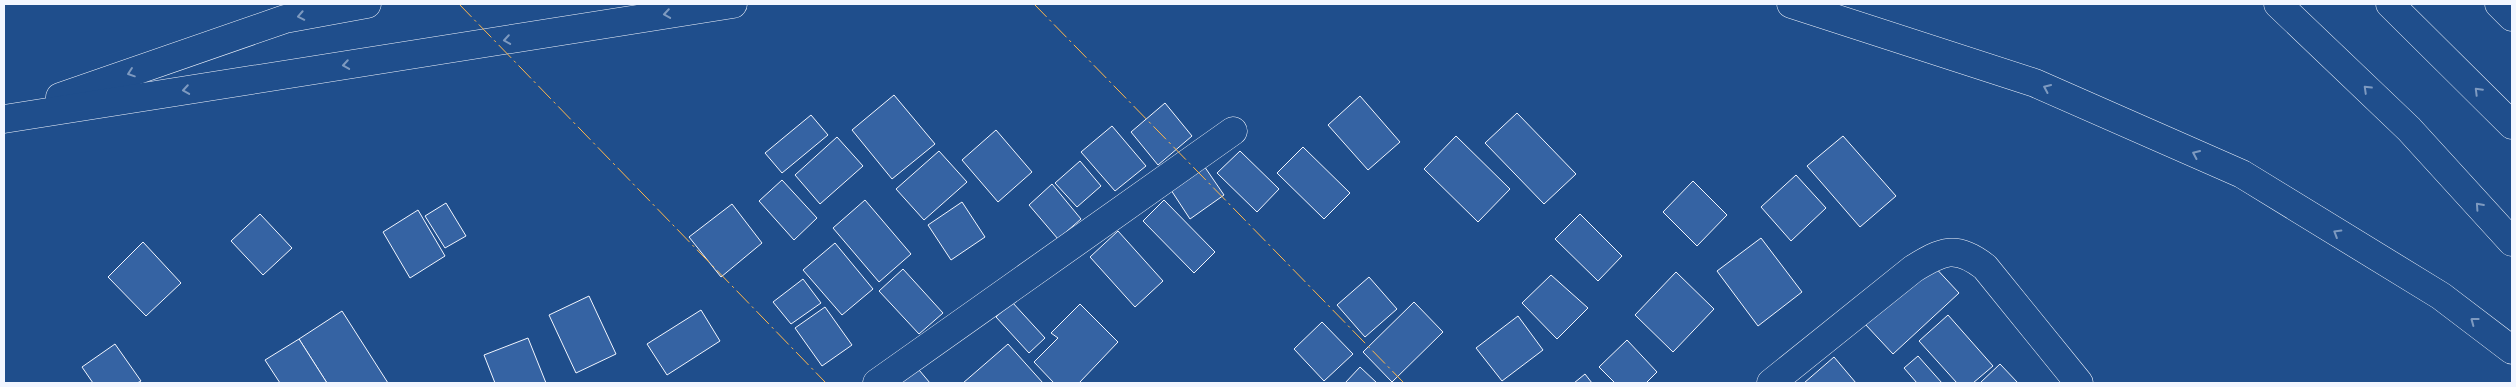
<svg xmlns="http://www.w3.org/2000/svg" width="2516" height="387" viewBox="0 0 2516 387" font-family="'Archivo Narrow',sans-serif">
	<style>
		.building { fill: #3563a3; stroke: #f2f6ff }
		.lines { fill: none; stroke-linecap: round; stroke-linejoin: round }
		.minor-casing { stroke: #f2f6ff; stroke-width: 29 }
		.motorway-casing { stroke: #f2f6ff; stroke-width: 29 }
		.minor { stroke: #1f4e8c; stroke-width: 28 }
		.motorway { stroke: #1f4e8c; stroke-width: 28 }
		.power { stroke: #ffb74d; stroke-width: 1; stroke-dasharray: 18 4 2.5 4; stroke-linecap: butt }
		.oneway { stroke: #7e9ac0 }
	</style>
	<rect width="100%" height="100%" fill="#1f4e8c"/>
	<g class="building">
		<path d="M894,95l41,49 -43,35 -40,-49z"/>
		<path d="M1360,96l40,46 -32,28 -40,-45z"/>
		<path d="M1165,103l27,33 -34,29 -27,-33z"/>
		<path d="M1517,113l59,61 -32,30 -59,-61z"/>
		<path d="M811,115l17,20 -46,38 -17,-20z"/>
		<path d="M1112,126l34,40 -31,25 -34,-39z"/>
		<path d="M996,130l36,42 -34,30 -36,-42z"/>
		<path d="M1456,136l54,53 -32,33 -54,-53z"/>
		<path d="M1843,136l53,60 -36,31 -53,-61z"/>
		<path d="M837,137l26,29 -43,38 -25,-29z"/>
		<path d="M1303,147l47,46 -26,26 -47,-46z"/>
		<path d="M939,151l28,31 -43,38 -28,-31z"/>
		<path d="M1240,151l39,38 -22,23 -40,-39z"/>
		<path d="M1080,161l21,25 -24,21 -22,-24z"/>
		<path d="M1202,163l22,32 -34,24 -21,-32z"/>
		<path d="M1796,175l30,33 -35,33 -30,-34z"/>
		<path d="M782,180l35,38 -23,22 -35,-39z"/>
		<path d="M1693,181l34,34 -30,31 -34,-34z"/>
		<path d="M1052,184l29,35 -23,20 -29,-34z"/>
		<path d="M865,200l46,54 -32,28 -46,-54z"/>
		<path d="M1164,200l51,52 -21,21 -51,-52z"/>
		<path d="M962,202l23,35 -34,23 -23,-35z"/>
		<path d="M446,203l20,33 -21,12 -20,-32z"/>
		<path d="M732,204l30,39 -41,34 -32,-40z"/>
		<path d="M418,210l27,46 -35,22 -27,-46z"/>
		<path d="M260,214l32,34 -29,27 -32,-34z"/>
		<path d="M1580,214l42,42 -24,25 -43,-42z"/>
		<path d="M1118,231l45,50 -28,26 -45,-50z"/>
		<path d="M1761,238l41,54 -44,34 -41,-55z"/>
		<path d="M143,242l38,41 -35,33 -38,-39z"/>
		<path d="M835,243l38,46 -31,26 -39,-45z"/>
		<path d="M1931,263l28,30 -66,61 -28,-30z"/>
		<path d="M903,269l40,44 -24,21 -40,-43z"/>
		<path d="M1676,272l38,37 -41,43 -38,-37z"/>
		<path d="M1551,275l37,33 -31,31 -35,-36z"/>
		<path d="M1369,277l28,32 -32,28 -28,-32z"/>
		<path d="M803,279l18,24 -30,21 -18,-22z"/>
		<path d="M589,296l27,58 -40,19 -27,-58z"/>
		<path d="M1012,302l33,36 -16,15 -33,-36z"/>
		<path d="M1414,302l29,30 -51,50 -29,-30z"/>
		<path d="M1080,304l38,38 -39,41h-25l-20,-21 24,-24 -7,-5z"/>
		<path d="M825,307l27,38 -30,21 -27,-38z"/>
		<path d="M701,310l19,31 -53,34 -20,-31z"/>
		<path d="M342,311l46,72h-61l-28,-44z"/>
		<path d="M1948,315l45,51 -20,17h-16l-38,-42z"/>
		<path d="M1518,316l25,34 -41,31 -26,-33z"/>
		<path d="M1322,322l31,32 -29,27 -30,-32z"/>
		<path d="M528,338l18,45h-51l-11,-28z"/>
		<path d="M299,339l28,44h-47l-15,-23z"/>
		<path d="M1627,340l30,32 -11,11h-31l-16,-16z"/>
		<path d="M115,344l26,37 -4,2h-44l-11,-16z"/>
		<path d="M1008,344l35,39h-80z"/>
		<path d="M1918,356l24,27h-25l-13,-15z"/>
		<path d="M1834,357l22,26h-52z"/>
		<path d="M914,364l16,19h-42z"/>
		<path d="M2000,364l18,19h-38z"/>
		<path d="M1360,367l17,16h-32z"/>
		<path d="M1585,374l7,9h-18z"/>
	</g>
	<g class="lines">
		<defs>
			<g id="minor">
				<path d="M877,383l356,-252"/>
				<path d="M1771,383l142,-114c29,-18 43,-25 72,-2l94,116"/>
			</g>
			<g id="motorway">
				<path d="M1791,4l244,79 207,91 199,122 71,54"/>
				<path d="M2278,4l131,125 103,113"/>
				<path d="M2390,4l122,121"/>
				<path d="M2499,4l13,13"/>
				<path d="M60,97l225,-78 82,-15"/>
				<path d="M4,119l729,-115"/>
			</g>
		</defs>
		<use href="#minor" class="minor-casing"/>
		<use href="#motorway" class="motorway-casing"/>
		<use href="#minor" class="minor"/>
		<use href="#motorway" class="motorway"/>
		<g class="power">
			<path d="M459,4l367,379"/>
			<path d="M1034,4l370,379"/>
		</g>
	</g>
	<defs><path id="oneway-chevron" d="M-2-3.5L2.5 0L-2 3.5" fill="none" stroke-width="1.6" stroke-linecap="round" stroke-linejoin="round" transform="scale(1.25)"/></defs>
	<g class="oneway">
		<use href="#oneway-chevron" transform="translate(667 14) rotate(171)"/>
		<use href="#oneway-chevron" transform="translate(301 16) rotate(169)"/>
		<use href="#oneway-chevron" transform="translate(507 40) rotate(171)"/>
		<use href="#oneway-chevron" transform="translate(346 65) rotate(171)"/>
		<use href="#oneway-chevron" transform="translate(131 73) rotate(161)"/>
		<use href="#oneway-chevron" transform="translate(2047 88) rotate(-156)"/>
		<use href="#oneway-chevron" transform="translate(2367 89) rotate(-136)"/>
		<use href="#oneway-chevron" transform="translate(186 90) rotate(171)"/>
		<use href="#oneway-chevron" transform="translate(2478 91) rotate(-135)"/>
		<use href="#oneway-chevron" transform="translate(2196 154) rotate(-156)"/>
		<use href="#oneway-chevron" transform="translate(2479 206) rotate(-132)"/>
		<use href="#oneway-chevron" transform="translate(2337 233) rotate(-149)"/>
		<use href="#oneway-chevron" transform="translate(2474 321) rotate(-143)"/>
	</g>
	<rect width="2516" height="387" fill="none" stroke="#f2f6ff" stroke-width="10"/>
</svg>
